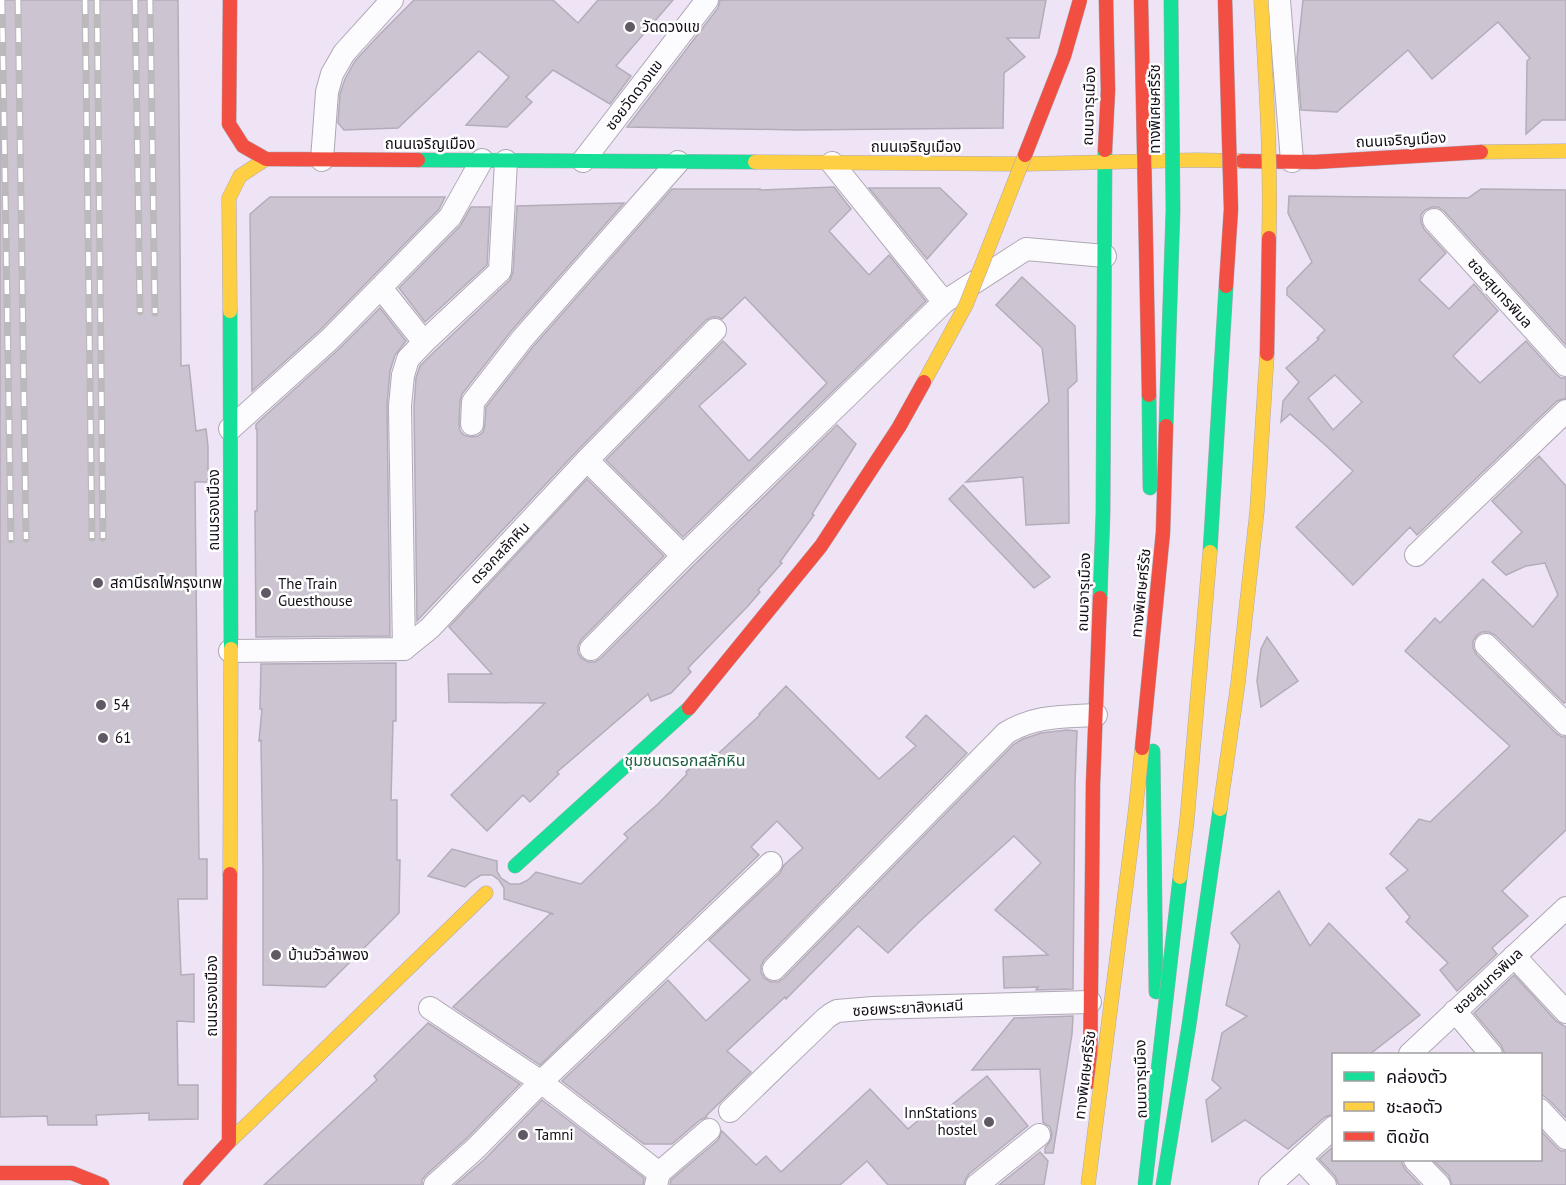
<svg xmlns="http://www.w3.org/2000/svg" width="1566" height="1185" viewBox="0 0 1566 1185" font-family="'PT Sans','Noto Sans Thai',sans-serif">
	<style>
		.building { fill: #ccc5d1; stroke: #b4acb9; stroke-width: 1.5; fill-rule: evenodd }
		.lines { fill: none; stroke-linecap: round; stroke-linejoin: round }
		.street-casing { stroke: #afa8b4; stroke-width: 24 }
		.fast-casing { stroke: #afa8b4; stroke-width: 15 }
		.slow-casing { stroke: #afa8b4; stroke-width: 15 }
		.jam-casing { stroke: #afa8b4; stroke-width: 15 }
		.street { stroke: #fcfbfe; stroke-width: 22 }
		.fast { stroke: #16e098; stroke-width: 14 }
		.slow { stroke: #ffcf43; stroke-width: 14 }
		.jam { stroke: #f24e42; stroke-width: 14 }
		.rail-casing { stroke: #bbb9bc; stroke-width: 7 }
		.rail { stroke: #fff; stroke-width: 4.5; stroke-dasharray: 14; stroke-linecap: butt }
		.fast-bridge-casing { stroke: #afa8b4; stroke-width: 15; stroke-linecap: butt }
		.slow-bridge-casing { stroke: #afa8b4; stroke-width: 15; stroke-linecap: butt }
		.jam-bridge-casing { stroke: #afa8b4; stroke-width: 15; stroke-linecap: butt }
		.fast-bridge { stroke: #16e098; stroke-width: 14 }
		.slow-bridge { stroke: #ffcf43; stroke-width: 14 }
		.jam-bridge { stroke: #f24e42; stroke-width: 14 }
		.poi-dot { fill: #605965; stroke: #fff; stroke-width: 2 }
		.labels { text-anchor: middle; stroke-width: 5; stroke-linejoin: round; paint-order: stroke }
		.poi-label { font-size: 15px; fill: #140e18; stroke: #fff; text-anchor: start }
		.street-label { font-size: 15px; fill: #140e18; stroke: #fff }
		.neighbourhood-label { font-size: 16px; fill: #1f5f43; stroke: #fff }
	</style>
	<rect width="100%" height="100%" fill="#eee4f5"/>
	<g class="building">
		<path d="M0,0h178l3,366 8,-1 7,66 10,-2 2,17v36h-13l4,377h8v40h-29l3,76 13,-1v48l-17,-1 1,64h20v34l-49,1v-7l-53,2 1,10h-49l-1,-9 -47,1z"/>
		<path d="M414,0h139l25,23 20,-23h75l-57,66 15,10 -21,28 -57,-34 -27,27 6,5 -25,25 -41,-2 43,-48 -30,-26 -81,77 -54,2 -6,-7 2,-29 5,-15 10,-18 24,-26z"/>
		<path d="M720,0h326l-7,38h-32l18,19 -21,16 -1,55 -205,2 -171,-3 91,-119z"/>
		<path d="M1303,0h263v120h-24l-16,14 1,-73 3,-3 -32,-36 -66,57 -24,-29 -71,62 -36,-2 -4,-52z"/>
		<path d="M834,187l17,22 -22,22 40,44 20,-20 37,46 -243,236 -77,-77 117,-119 23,23 -47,42 50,55 78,-78 -82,-86 -23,22 -4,-2h-6l-6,3 -129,131 -160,170 -3,-214 2,-29 4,-12 14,-14 76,-72 3,-8 4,-66 107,-3 -112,127 -50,64 -2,7 -1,23 1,7 4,4 7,2 7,-1 5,-4 2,-7 1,-18 46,-59 140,-159h88v1z"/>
		<path d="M869,188h71l27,26 -40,45z"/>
		<path d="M1481,189l85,1v155l-122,-134 -6,-4h-6l-7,3 -4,5v7l3,7 22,24 -27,27 30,29 25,-25 24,27 -45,45 27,27 46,-42 30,33 5,4h5v20l-9,3 -140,134 -7,-8 -57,58 -57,-58 57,-56 -30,-28 -33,-29 -9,8 2,-21 16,-19 -13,-14 33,-29 -2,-1 8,-8 -38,-35v-7l25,-26 -24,-49 1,-17 179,2zM1335,375l27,27 -29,28 -25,-32z"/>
		<path d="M270,197h175l-6,12 -118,120 -69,62 -2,-177z"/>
		<path d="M471,207h19l-3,58 -62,57 -26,-34 61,-62z"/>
		<path d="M1022,277l53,49 2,55 -9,8 1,134 -43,2 -3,-48 -57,5 83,-80 -7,-54 -46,-43z"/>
		<path d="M380,308l26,33 -11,14 -5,16 -3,34 3,231 -134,1 -1,-126h2v-82h-1v-5l83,-75z"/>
		<path d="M837,425l19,19 -44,70 2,1 -34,47 2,1 -24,27 2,2 -12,14 -60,62 3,4 -20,21 -20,8 -3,-7 -91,78 2,2 -29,28 -7,-7 -36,36 -36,-36 94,-92 -96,-1 -1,-28h44l-43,-47 138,-148 77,77 -83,84 -3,6v7l3,5 7,4h7l6,-4 92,-92z"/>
		<path d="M1539,456l27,30v216l-2,1 -69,-68 -6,-3h-7l-5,3 -4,6v7l4,7 80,79 5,3h4v93l-64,61 26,25 -36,32 5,6 -40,37 -17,-21 8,-7 -42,-41 4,-5 -24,-29 22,-18 -18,-16 29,-35 11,3 80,-76 -105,-95 30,-33 5,5 43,-44 50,48 25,-32 -13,-32 -19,3 -20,9 -14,-13 30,-30 -30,-31z"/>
		<path d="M963,485l26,28 61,64 -16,11 -85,-89z"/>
		<path d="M1267,637l31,44 -37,26 -4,-26 4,-32z"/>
		<path d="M396,663v58h-3l-2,79h6v60h3l-1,53 -74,74 -62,-2v-119l-2,-126 -2,1 3,-32h-2l1,-45z"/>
		<path d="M786,686l93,93 37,-33 -10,-9 20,-22 41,38 -203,207 -3,6v6l3,6 7,4h7l6,-4 230,-234 9,-5 18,-6 26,-3 10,1 -2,52 -2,206 -37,1 2,-3 -34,1 -1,-31 45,-2 -53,-45 46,-47 -27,-27 -95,86 -31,31 -30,-27 -72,73 -1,-2 -58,54 24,21 -45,44 1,1 -7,3 -28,24h-28l-82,-63 106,-101 38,41 44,-41 -41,-40 71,-67 4,-8 19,-17 -26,-27 -26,26 8,8 -219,210 -87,-58 97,-93h4l-50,-15v-11l-5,-8 -7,-5h-11l-8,5 -8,7 -37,-11 24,-27 45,12v10l4,7 9,6h10l8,-4 8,-8 45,12 47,-46 -4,-4 34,-30 29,-30 -1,-2 16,-15 6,6 52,-48 -1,-1z"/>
		<path d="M1279,891l31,55 19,-23 91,92 -50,39h-36v60l-9,3 -37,32 -43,-29 -33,22 -6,-42 15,-12 -9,-8 10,-47 25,-17 -21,-11 14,-60 -9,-12z"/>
		<path d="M1514,975l42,46 10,6v91l-16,-17 -10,-8v-39h-35l-4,-9 -27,-32z"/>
		<path d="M1073,1016l-1,18 -19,119h-8v-5l6,-8 1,-6 -2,-7 -7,-5 -3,-53 -68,1 42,-52z"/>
		<path d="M428,1023l92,61 -54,55 -40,36 -4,5v5h-158l97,-90 16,-15 -3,-4z"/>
		<path d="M987,1076l41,50 -59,48 -4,6 -1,5h-76l-21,-24 -27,24h-170l1,-5 47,-40 4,-9 34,34 10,-9 15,16 89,-83 38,40 24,-20 6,7z"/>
		<path d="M542,1100l102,78 -1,7h-188l30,-26z"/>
		<path d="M1540,1130l16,17 5,4h5v34h-114l-3,-9 -16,-16h107z"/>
		<path d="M1334,1146v14h68v4l3,5 15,16h-81l-4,-9 -16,-17z"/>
		<path d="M1040,1152l8,9 -4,24h-45z"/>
	</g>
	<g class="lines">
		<defs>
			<g id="street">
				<path d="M1279,0l13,161"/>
				<path d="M322,160l5,-68 5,-18 12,-21 48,-53"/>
				<path d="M583,161l124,-161"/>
				<path d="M832,163l112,139"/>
				<path d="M1434,220l132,145"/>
				<path d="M381,288l43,54"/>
				<path d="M472,424l1,-22 49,-63 156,-177"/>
				<path d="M230,429l100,-90 120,-122 32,-57"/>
				<path d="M587,460l96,96"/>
				<path d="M1416,555l150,-144"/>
				<path d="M1486,645l80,79"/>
				<path d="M404,649l-4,-243 3,-31 5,-16 16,-17 76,-71 6,-110"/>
				<path d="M591,649l92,-93 261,-254 82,-53 79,7"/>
				<path d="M230,651l174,-2 26,-21 157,-168 128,-130"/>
				<path d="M1514,956l52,56"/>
				<path d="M774,969l232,-236c29,-18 57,-16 90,-18"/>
				<path d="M430,1008l111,74 118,91"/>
				<path d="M1455,1011l36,43"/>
				<path d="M1410,1054l156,-146"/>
				<path d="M1540,1110l26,28"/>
				<path d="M730,1111l95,-92 5,-4 7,-4 36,-3 217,-6"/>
				<path d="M1300,1158l25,27"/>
				<path d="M1415,1160l24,25"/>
				<path d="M435,1185l40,-36 66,-67 230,-219"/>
				<path d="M656,1185l3,-12 50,-43"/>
				<path d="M977,1185l62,-50"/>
				<path d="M1270,1185l64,-58"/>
			</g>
			<g id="fast">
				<path d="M418,160l337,2"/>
				<path d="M230,311l1,338"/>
				<path d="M1149,395l1,93"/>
				<path d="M1100,598l3,-85 2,-363"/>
				<path d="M1153,751l3,241"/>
				<path d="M515,866l174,-158"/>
				<path d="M1163,1185l26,-160 31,-216"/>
			</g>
			<g id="slow">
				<path d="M1481,152l85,-1"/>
				<path d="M755,162l270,2 171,-4 46,1"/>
				<path d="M230,311l-1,-113 11,-22 26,-17"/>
				<path d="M1220,809l18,-126 19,-172 10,-157"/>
				<path d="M230,874l1,-225"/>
				<path d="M229,1142l257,-249"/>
			</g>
			<g id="jam">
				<path d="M230,0l-1,124 14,22 23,13 152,1"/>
				<path d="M1141,0l8,395"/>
				<path d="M1105,150l3,-60 -2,-90"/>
				<path d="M1242,161l73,1 166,-10"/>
				<path d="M1090,1082l3,-298 7,-186"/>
				<path d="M0,1173h72l30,12"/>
				<path d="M190,1185l39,-43 1,-268"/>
			</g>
		</defs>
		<use href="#street" class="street-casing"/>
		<use href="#fast" class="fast-casing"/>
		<use href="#slow" class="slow-casing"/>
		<use href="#jam" class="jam-casing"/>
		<use href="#street" class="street"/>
		<use href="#fast" class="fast"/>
		<use href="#slow" class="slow"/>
		<use href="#jam" class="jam"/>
		<defs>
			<g id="rail">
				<path d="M2,0l9,540"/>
				<path d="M18,0l8,539"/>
				<path d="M85,0l7,538"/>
				<path d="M97,0l6,538"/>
				<path d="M135,0l5,312"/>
				<path d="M150,0l5,313"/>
			</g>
		</defs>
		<use href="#rail" class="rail-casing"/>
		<use href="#rail" class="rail"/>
		<defs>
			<g id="fast-bridge">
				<path d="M1166,426l7,-216 -2,-210"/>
				<path d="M1210,552l16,-266"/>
				<path d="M1145,1185l35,-308"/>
			</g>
			<g id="slow-bridge">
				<path d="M1261,0c5,79 10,159 8,238"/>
				<path d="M924,382l42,-77 59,-150"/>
				<path d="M1180,877l7,-57 23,-268"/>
				<path d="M1088,1185l47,-370 7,-67"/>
			</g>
			<g id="jam-bridge">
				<path d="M1225,0l6,209 -5,77"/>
				<path d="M1025,155l39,-99 16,-56"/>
				<path d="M1267,354l2,-116"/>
				<path d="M689,708l132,-162 78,-119 25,-45"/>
				<path d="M1142,748l21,-216 3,-106"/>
			</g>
		</defs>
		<use href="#fast-bridge" class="fast-bridge-casing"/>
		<use href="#slow-bridge" class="slow-bridge-casing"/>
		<use href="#jam-bridge" class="jam-bridge-casing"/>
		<use href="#fast-bridge" class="fast-bridge"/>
		<use href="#slow-bridge" class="slow-bridge"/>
		<use href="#jam-bridge" class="jam-bridge"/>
	</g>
	<g class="poi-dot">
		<circle cx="630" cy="27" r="6"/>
		<circle cx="98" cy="583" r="6"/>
		<circle cx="266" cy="593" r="6"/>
		<circle cx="101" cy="705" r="6"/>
		<circle cx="103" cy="738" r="6"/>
		<circle cx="276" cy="955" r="6"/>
		<circle cx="989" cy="1122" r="6"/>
		<circle cx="523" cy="1135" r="6"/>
	</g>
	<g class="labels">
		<g class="poi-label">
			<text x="642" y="32">วัดดวงแข</text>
			<text x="110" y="588">สถานีรถไฟกรุงเทพ</text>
			<text x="278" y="589">The Train<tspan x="278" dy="17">Guesthouse</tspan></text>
			<text x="113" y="710">54</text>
			<text x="115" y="743">61</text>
			<text x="288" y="960">บ้านวัวลำพอง</text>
			<text x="977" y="1118" text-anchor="end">InnStations<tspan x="977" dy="17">hostel</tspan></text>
			<text x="535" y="1140">Tamni</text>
		</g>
		<g class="street-label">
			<text transform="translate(634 95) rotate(-53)" y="5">ซอยวัดดวงแข</text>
			<text transform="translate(1089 106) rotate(-88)" y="5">ถนนจารุเมือง</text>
			<text transform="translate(1155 109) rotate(-90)" y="5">ทางพิเศษศรีรัช</text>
			<text transform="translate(1401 140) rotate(-3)" y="5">ถนนเจริญเมือง</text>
			<text x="430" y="149">ถนนเจริญเมือง</text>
			<text x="916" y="152">ถนนเจริญเมือง</text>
			<text transform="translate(1500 293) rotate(48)" y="5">ซอยสุนทรพิมล</text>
			<text transform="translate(214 510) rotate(-90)" y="5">ถนนรองเมือง</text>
			<text transform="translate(500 553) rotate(-47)" y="5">ตรอกสลักหิน</text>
			<text transform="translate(1084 592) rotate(-88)" y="5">ถนนจารุเมือง</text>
			<text transform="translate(1141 593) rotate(-84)" y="5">ทางพิเศษศรีรัช</text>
			<text transform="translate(1488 981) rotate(-43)" y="5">ซอยสุนทรพิมล</text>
			<text transform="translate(212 996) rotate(-90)" y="5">ถนนรองเมือง</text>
			<text transform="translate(908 1008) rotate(-3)" y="5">ซอยพระยาสิงหเสนี</text>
			<text transform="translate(1085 1075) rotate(-83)" y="5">ทางพิเศษศรีรัช</text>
			<text transform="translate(1141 1079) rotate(-91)" y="5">ถนนจารุเมือง</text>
		</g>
		<g class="neighbourhood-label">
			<text x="685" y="766">ชุมชนตรอกสลักหิน</text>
		</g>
	</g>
	<rect x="1332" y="1053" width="210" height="108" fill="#ffffff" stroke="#a19fa3" stroke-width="1.5"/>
	<rect x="1344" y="1072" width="30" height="9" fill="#16e098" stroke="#a19fa3" stroke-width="1.5"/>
	<text x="1386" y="1083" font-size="18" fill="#140e18">คล่องตัว</text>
	<rect x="1344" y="1102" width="30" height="9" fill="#ffcf43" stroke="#a19fa3" stroke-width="1.5"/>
	<text x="1386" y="1113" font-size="18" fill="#140e18">ชะลอตัว</text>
	<rect x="1344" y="1132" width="30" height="9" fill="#f24e42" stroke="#a19fa3" stroke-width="1.5"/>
	<text x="1386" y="1143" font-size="18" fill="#140e18">ติดขัด</text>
</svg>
